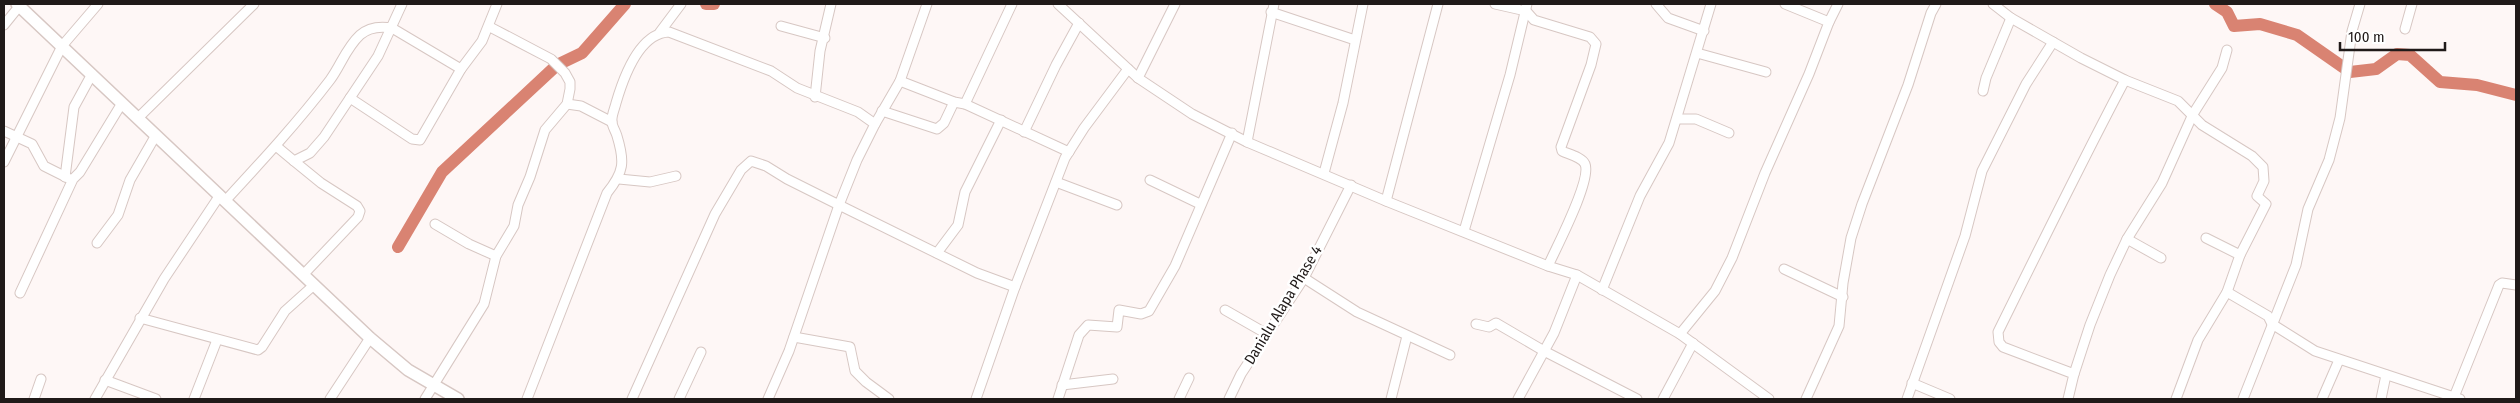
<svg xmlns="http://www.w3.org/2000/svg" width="2520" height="403" viewBox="0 0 2520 403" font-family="'Fira Sans Condensed',sans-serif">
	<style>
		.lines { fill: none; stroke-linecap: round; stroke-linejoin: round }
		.river { stroke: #d98372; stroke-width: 12 }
		.street-casing { stroke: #d7c7c3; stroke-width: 11 }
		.secondary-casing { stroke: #d7c7c3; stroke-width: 14 }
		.street { stroke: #fff; stroke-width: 9 }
		.secondary { stroke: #fff; stroke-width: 11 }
		.labels { text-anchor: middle; stroke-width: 5; stroke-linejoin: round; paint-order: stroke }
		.street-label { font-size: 15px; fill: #201a19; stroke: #fff }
	</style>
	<rect width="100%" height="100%" fill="#fef7f6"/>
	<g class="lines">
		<g class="river">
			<path d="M706,4h8"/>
			<path d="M2215,4l12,8 7,14 26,-2 37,11 53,37 26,-3 21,-15 13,1 30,27 37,3 39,10"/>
			<path d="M398,247l44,-75 115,-107 25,-12 43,-49"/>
		</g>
		<defs>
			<g id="street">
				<path d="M1058,4l80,74 54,36 55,28 139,59 162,65 29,9 103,59 89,65"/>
				<path d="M1495,4l31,7 8,9 56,17 6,7 -5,21 -30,82 1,4c6,3 20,6 23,13 7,16 -29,84 -37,102"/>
				<path d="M1656,4l12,14 36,13"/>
				<path d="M1993,4l18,14 70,40 44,22 53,21 24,24 50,31 11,11 1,14 -7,15 9,8 -26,51"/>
				<path d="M1271,12l84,28"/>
				<path d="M1829,22l9,-18"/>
				<path d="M4,25l17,-21"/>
				<path d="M781,26l44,12"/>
				<path d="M2405,29l7,-25"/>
				<path d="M660,32l21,-28"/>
				<path d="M1697,53l69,19"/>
				<path d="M1138,78l37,-74"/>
				<path d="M900,81l54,21 11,2 104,48"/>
				<path d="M1983,91l3,-13 25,-60"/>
				<path d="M815,97l5,-46 11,-47"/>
				<path d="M350,98l62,41 8,1 41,-71 21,-28 15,-37"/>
				<path d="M567,104l14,2 31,16"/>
				<path d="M965,104l47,-100"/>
				<path d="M882,111l55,18 7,-6 10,-21"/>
				<path d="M138,118l116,-114"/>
				<path d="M1677,119h19l33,14"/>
				<path d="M875,124l25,-43 27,-77"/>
				<path d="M4,131l28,13 12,22 24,12"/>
				<path d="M1024,132l32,-67 23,-42"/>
				<path d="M1247,142l27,-138"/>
				<path d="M276,146l18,15 16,-8 14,-16 54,-81 24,-52"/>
				<path d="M294,161l27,22 36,23 3,5 -2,6 -55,58"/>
				<path d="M4,162l58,-116 36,-42"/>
				<path d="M1324,173l19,-70 20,-99"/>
				<path d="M65,177l9,-70 18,-33"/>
				<path d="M619,179l31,3 26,-6"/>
				<path d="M1150,180l50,24"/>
				<path d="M1056,182l61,23"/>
				<path d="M226,200c36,-39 72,-78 104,-120 11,-15 16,-32 30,-45 9,-8 20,-9 32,-7l69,41"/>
				<path d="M1386,201l52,-197"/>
				<path d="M435,224l34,20 27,12"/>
				<path d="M1464,231l46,-156 17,-71"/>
				<path d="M2127,239l34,19"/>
				<path d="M97,243l21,-28 12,-35 26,-45"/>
				<path d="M937,253l21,-28 7,-33 36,-72"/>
				<path d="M1784,269l59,28"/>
				<path d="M1304,278l53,34 93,43"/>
				<path d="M1602,290l38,-94 29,-53 42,-139"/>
				<path d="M2227,292l41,24 4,8 43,27 145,48"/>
				<path d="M20,293l53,-114 7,-7 42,-69"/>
				<path d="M1225,310l42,24"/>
				<path d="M140,318l118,32 4,-3 23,-36 29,-26"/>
				<path d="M1476,324l13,3 7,-4 48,28 93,48"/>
				<path d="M1680,334l35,-43 17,-33 33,-85 44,-99 20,-52 -44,-18"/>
				<path d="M794,337l56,10 5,24 11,11 23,17"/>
				<path d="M2074,374l16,-49 20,-50 17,-36 35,-56 31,-69 29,-46 5,-18"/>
				<path d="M105,380l51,19"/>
				<path d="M1912,383l38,16"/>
				<path d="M1062,385l51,-6"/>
				<path d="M2454,397l45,-112 3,-2 14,2"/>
				<path d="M34,399l7,-20"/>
				<path d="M95,399l69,-120 56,-84"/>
				<path d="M194,399l23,-59"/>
				<path d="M330,399l40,-61"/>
				<path d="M425,399l59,-95 12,-48 18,-30 4,-21 12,-28 15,-47 22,-26 3,-15v-7l-5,-9 -14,-14 -61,-32"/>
				<path d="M527,399l80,-206c17,-21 18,-31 10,-57 -1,-4 -5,-10 -5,-14 -1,-6 3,-14 4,-19 7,-24 23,-70 53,-71l102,39 26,17 61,24 17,12 -18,36 -18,45 -52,-26 -21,-13 -15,-5 -10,9 -26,44 -83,185"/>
				<path d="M679,399l22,-47"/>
				<path d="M768,399l21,-48 50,-146 138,68 38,14 50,-129 19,-30 44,-59"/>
				<path d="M976,399l39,-112"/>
				<path d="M1058,399l21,-64 9,-10 29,2 2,-17 22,4 8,-3 26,-45 57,-133"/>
				<path d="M1179,399l10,-21"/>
				<path d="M1229,399l12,-25 63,-96 47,-93"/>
				<path d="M1391,399l16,-63"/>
				<path d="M1518,399l36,-66 23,-58"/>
				<path d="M1663,399l30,-56"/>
				<path d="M1806,399l33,-73 4,-43 8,-45 11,-34 46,-119 23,-72 5,-9"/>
				<path d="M1907,399l58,-163 17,-65 44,-87 27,-42"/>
				<path d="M2068,399l6,-25 -71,-27 -4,-5 -1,-10c42,-85 83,-169 127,-252"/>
				<path d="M2176,399l22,-59 29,-48 13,-37 -34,-17"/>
				<path d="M2243,399l53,-134 12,-56 21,-49 11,-42 12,-87 8,-27"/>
				<path d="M2322,399l17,-39"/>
				<path d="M2381,399l5,-24"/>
			</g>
			<path id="secondary" d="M17,4l353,334 38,32 50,29"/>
		</defs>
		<use href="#street" class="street-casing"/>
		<use href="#secondary" class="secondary-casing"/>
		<use href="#street" class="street"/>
		<use href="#secondary" class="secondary"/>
	</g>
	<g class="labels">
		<g class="street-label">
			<text transform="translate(1283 305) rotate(-59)" y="5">Danialu Alapa Phase 4</text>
		</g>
	</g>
	<rect width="2520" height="403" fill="none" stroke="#201a19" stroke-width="10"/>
	<path d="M2340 42v8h105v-8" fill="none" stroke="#201a19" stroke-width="2.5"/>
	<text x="2348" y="42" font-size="15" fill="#201a19" stroke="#ffffff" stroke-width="4" paint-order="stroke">100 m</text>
</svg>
